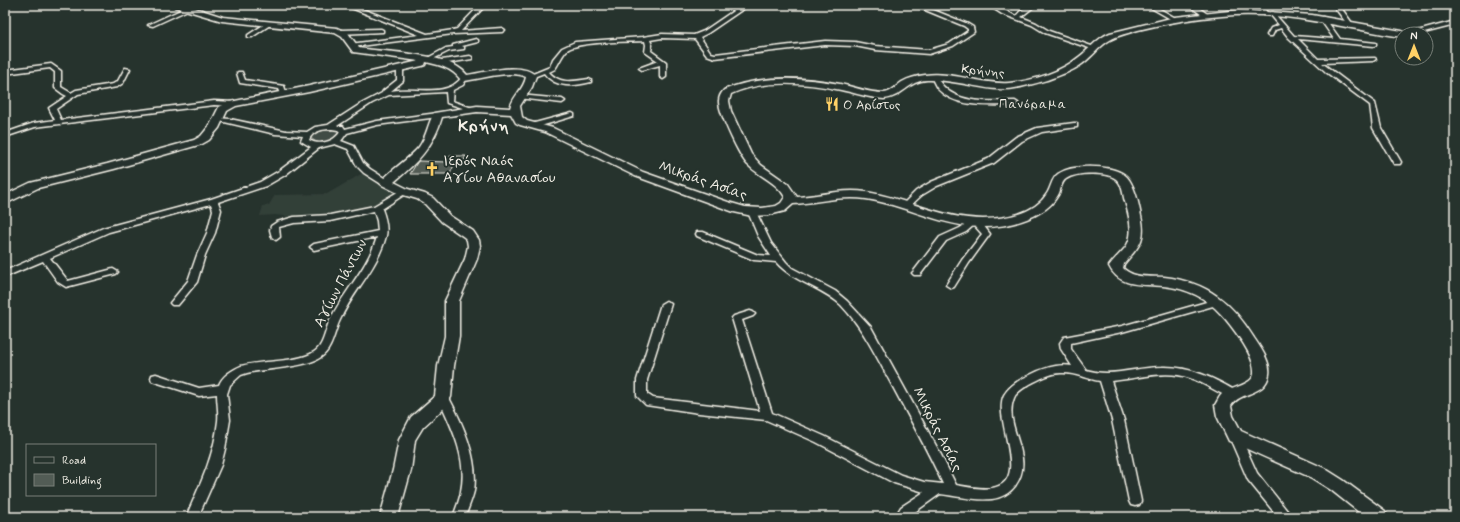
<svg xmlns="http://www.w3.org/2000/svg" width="1460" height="522" viewBox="0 0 1460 522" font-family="Mynerve,sans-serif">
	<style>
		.built { fill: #333f39 }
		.green { fill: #414b45; stroke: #9a9e96 }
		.building { fill: #525c55; stroke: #f4f1e8 }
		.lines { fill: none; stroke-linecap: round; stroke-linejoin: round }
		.street-casing { stroke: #f4f1e8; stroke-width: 3 }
		.secondary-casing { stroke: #f4f1e8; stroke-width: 3 }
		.street { fill: #26332d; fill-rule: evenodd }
		.secondary { fill: #26332d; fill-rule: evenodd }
		.labels { text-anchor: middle; stroke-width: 4; stroke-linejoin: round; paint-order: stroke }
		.far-street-label { font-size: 13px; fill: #f4f1e8; stroke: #26332d }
		.far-neighbourhood-label { font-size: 13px; letter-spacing: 1px; fill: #f4f1e8; stroke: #26332d }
		.far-poi-label { font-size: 13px; fill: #f4f1e8; stroke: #26332d; text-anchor: start }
		.poi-label { font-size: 15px; fill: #f4f1e8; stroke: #26332d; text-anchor: start }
		.street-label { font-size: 15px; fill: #f4f1e8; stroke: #26332d }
		.far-district-label { font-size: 16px; font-weight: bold; letter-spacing: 1px; fill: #f4f1e8; stroke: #26332d }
	</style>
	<rect width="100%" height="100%" fill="#26332d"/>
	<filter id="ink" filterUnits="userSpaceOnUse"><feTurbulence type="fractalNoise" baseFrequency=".025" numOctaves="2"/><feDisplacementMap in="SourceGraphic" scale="8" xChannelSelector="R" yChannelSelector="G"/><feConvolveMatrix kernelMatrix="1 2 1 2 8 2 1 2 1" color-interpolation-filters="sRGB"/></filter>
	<g filter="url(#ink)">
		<path class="built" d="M368,170l33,21 -29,17 -35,8 -37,2 -25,-3 -15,1 3,-10 6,-1 6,-10 52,-1z"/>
		<path class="green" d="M323,129h13l6,4c-10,10 -22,15 -33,3z"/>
		<path class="building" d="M450,156h16l-4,9h-8l-4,9h-40l8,-13 29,1z"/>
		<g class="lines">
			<defs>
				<g id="street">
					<path d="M344,5h8l75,29 26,-4 4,-1 23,-24h6l-25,26 41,-3 3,2 -3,2 -49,2 -101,13 -2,-1v-2l69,-9z"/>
					<path d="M742,5h7l-41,28 -8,4 11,16 4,1 110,-13 30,1 20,4 54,4 20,-6 19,-13v-2l-4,-3 -51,-21h8l47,19 5,3 1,5 -21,14 -24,8 -54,-4 -20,-4 -30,-1 -110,13 -8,-3 -12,-16 -33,-1 -12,2 2,5 -1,6 15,11v15l-3,2 -3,-2v-12l-18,5 -3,-2 19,-7 -13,-9 1,-7 -1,-4c-16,1 -70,0 -79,10 -5,6 -7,12 -11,18l-6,3c11,13 25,9 40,7l2,1v2c-17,4 -35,7 -47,-9l-13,5 -3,-2 22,-9 3,-8 9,-11 13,-6 68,-5 19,-3 32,1 10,-4z"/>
					<path d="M988,5c10,0 19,7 28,11 6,-7 11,-11 20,-11l-15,12 15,6 13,8 48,17 -5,1 -47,-16 -13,-8 -30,-11z"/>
					<path d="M1146,5h7l26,15 -5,1z"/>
					<path d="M1188,5h7l15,11 -5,1z"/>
					<path d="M1256,5h6l6,9 -1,1h-4z"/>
					<path d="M1333,5h6l13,18 -1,1h-4z"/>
					<path d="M187,7l5,1 -39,18 -5,-1z"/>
					<path d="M1273,12l21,24 40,3 -14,-20 3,-2 2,1 15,21 36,4v2l-2,1 -76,-7 20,20 57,-1 1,1 -3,2 -51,2 53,40 6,25 20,34 -1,2h-6l-21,-36 -3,-23 -44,-33 -37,-34 -8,-10 -6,2 -3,6h-4l-1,-1 4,-7 8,-3 -9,-11z"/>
					<path d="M265,24l5,1 -18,12h-4v-2z"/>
					<path d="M381,29l2,1v2l-43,2 -3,-2 3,-2z"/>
					<path d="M476,39l2,1v2l-16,4 2,1v2l-15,2 -20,10 -5,-1 22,-12 7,-1v-2z"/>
					<path d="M470,56l2,1v2l-30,5 -3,-2 3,-2z"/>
					<path d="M51,64l10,7v16l10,6 5,-3 37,-6 5,-3 7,-13 5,1 -7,14 -6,4 -39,7 -22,15 5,11 153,-19 20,1 3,2 -3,2 -20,-1 -179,22 -30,10v-4l29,-10 21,-3 -6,-12 18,-12 -4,-2 -8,-6v-16l-5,-4 -45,6v-4z"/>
					<path d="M400,66l3,2v13l-12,10c22,-5 56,8 71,-14l2,-1 3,2 -4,7 -10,5 -1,11 26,9 -3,2 -28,-9 -1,-11 -57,3 -17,8 -35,23h6l2,3 32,-8 61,-8 3,2 -3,2 -61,8 -30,8 -6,8 13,5 9,17 7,6 19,12 1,2 -1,2h-6l-19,-12 -7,-7 -9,-17 -13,-5 -16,4 -34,27 -19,11 -48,16 3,8 -6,23 -10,22 -8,27 -19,23h-6l-2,-2 18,-22 9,-26 10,-22 6,-23 -2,-6 -102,28 -59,26 18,23 45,-12 5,3 -2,2 -50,13 -8,-5 -15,-21 -38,16v-6l98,-43 108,-29 49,-17 19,-11 32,-24 -10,-6 2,-5 -28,-2 -59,-14v-2l14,1 56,12 21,1 8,-5 13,-2 31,-20 23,-12 1,-2 14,-11v-12zM332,129l6,1 2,2c-6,10 -21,14 -31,8 3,-9 14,-11 23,-11z"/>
					<path d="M238,72h4l3,8 39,6 3,9 -1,1h-4l-3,-7 -39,-6 -3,-10z"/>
					<path d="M934,75l2,1c2,3 4,7 7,10 18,19 49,15 72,15l3,2 -3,2c-24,0 -60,4 -78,-17 -2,-3 -4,-8 -6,-11z"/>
					<path d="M520,95l42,4 3,2 -3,2 -44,-5 -1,-1z"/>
					<path d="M572,113l2,1v2l-40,12 -4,-2 1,-2z"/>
					<path d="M1074,123h3v4l-35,5 -20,9 -28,22 -57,23 -15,9 -13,12h-6l-1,-2 14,-14 15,-9 57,-23 28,-22 21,-9z"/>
					<path d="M401,190h6l1,2 -26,17c3,8 6,18 4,27 -8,32 -34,56 -47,86 -5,11 -7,28 -18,35 -16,11 -54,11 -74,16l-6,2 -11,10 -3,9 3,26 -5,29 -4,16 -23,52h-12c14,-32 28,-60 32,-96 1,-9 -1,-18 -1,-27l-18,2 -47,-15 -1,-3 1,-3 4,-1 43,14 20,-3c3,-9 13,-15 22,-19 21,-6 56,-3 73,-14 10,-6 11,-22 16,-32 14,-29 38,-52 47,-83l-63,13 -4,-3 4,-3 64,-13 -1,-10 -3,-10 -44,10 -36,2 -15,4 1,10 -4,3 -4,-3 -2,-7 1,-4 6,-4 17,-5 36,-2 44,-9z"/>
					<path d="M749,210h6l16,33 15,19 6,6 43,23 12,10 24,26 69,126 16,32c12,2 24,5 36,3 40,-6 0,-69 12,-93 5,-9 15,-15 24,-19 13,-7 29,-13 44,-10l-11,-17 -1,-6 4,-6 58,-11 95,-27 3,1 2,2 -2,2 -98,28 -51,11v6l15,21c26,8 50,-3 76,-3 28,-1 53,12 76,25l1,3 -1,3 -4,1c-15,-5 -29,-16 -44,-21 -26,-9 -53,1 -79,3l13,39 17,81 -2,4 -4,1 -4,-1 -2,-4 -17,-81 -12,-39c-13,-2 -25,-9 -39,-8 -11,0 -21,6 -31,11 -5,3 -14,8 -16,14 -12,29 23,58 1,88 -5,7 -14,12 -23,13 -17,2 -35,-3 -52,-5l-32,23h-13l6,-10 23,-15 -30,-9 -78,-41 -50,-22 -67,-7 -53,-8 -9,-9v-16l24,-76 5,-3 5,3 -24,76v14l6,4 107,13 -28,-93 2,-2 16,-5 3,1 2,2 -2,2 -11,4 30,93 52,23 77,39 23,7 19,2c-15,-33 -33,-65 -50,-97 -16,-29 -29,-58 -52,-82 -19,-18 -48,-23 -65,-43l-22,-2 -57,-24 -1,-2 1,-2h6l55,23 13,1 -13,-20 -10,-24z"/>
					<path d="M972,220l8,1 10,13 -21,29 -15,24 -3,1 -5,-3 16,-25 20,-26 -8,-9 -8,7 -20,9 -26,34h-6l-2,-2 2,-2 26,-34 20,-9z"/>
					<path d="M443,393l4,1c15,28 32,64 27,97 -2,9 -6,17 -9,26h-12c3,-9 7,-17 8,-26 7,-33 -10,-65 -23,-94l1,-3z"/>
					<path d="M1235,431l4,2 18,40 35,44h-14l-30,-37 -19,-44 2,-3z"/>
				</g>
				<path id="secondary" d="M174,5h12l37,12 114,11 11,5 11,15c27,5 91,4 108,27 17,-2 55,-14 69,1l-4,11 -12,19 2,11 5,4 26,7 90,44 85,30 17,5 17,1 14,-2 5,-3 4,-6c-8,-15 -25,-20 -37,-32 -8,-7 -30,-54 -29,-64 0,-4 2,-8 5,-11 35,-15 79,-13 116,-6 15,3 29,9 44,9 8,-1 12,-7 18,-11 7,-4 15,-6 23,-7 28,-4 56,10 84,8 24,-2 52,-11 70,-26 11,-8 18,-19 31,-24l65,-16 63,-7 74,5 90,16 4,3 49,-13v4l-35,9h-18v3c-61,-9 -118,-27 -180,-21 -28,2 -56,7 -84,14 -9,3 -20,5 -28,10 -9,5 -15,13 -23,20 -11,10 -26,15 -40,20 -17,5 -33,10 -51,9 -23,-2 -45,-10 -69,-9 -19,1 -24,17 -43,19 -15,-1 -28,-6 -43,-9 -34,-7 -78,-11 -110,4l-2,7 2,10 20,43 10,11 27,19 9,13c23,-1 46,-9 69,-5 40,6 76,27 117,27 21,0 51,-5 63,-24 5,-6 5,-16 12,-21 14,-10 57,-10 69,3 8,9 12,28 14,39 6,25 -3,31 -17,48l-1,4c11,11 27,8 41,9 43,5 68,25 90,61 6,9 17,24 15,36 -3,22 -29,17 -38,32l2,10 8,15 83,37 19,12 42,31 3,6h-23l-34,-27 -19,-12 -83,-37 -12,-25 -2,-11c2,-3 4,-8 6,-10 8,-8 31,-9 33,-21 1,-12 -7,-25 -13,-34 -12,-18 -26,-36 -45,-45 -10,-5 -22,-8 -33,-9 -19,-2 -44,2 -54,-20 5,-7 11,-12 16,-18 11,-14 3,-35 -1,-50 -1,-5 -2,-13 -6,-17 -8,-10 -42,-9 -52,-2 -5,3 -5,11 -8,16 -4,7 -10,13 -17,17 -16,10 -38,15 -58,15 -41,0 -77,-22 -117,-28 -24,-4 -49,4 -73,5l-8,7 -16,4 -17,1 -18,-4 -99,-36 -90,-44 -25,-7 -4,-2 -5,-9 -34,-2 -35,5c-8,29 -26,47 -48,65l14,7 17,5 8,4 17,18 23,15 6,9 1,6 -3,13 -18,42v35l-5,30 -3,31 -7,11 -21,19 -8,13 -4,30 -13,47h-18l13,-47 6,-30 12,-23 24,-21 3,-30 7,-30v-35l20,-42 3,-13 -1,-6 -3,-3 -22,-15 -17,-18 -8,-5 -17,-5 -18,-9 -2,-2c9,-12 28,-23 39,-36 8,-11 9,-24 15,-34l43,-7 33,2c3,-12 14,-19 16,-31 -15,-8 -45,2 -62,4l-3,-1c-9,-12 -21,-15 -35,-18l-1,3 -3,1 -113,26 -73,14 -9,5 -8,17 -10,12 -7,4 -88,25 -76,19 -33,16v-9l25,-12 77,-19 87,-24 7,-4 9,-11 9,-18 11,-5 79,-16 110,-25 -66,-9 -11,-15 -7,-4 -113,-12 -47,-14z"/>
			</defs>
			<use href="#street" class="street-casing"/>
			<use href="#secondary" class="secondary-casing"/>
			<use href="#street" class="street"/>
			<use href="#secondary" class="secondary"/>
		</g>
	</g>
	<defs>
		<symbol id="restaurant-bare" viewBox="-9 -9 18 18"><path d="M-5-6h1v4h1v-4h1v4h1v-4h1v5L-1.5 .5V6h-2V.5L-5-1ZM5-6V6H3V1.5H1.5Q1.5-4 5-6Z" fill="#ffd166" stroke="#26332d" stroke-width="2.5" paint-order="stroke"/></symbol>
		<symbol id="church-bare" viewBox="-9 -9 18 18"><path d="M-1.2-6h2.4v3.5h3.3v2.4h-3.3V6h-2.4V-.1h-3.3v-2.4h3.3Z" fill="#ffd166" stroke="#26332d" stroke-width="2.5" paint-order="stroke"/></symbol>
	</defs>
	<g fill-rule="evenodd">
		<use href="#restaurant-bare" x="822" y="94" width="20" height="20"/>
		<use href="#church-bare" x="422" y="159" width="20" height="20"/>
	</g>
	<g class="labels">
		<g class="far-street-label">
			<text transform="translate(983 70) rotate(6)" y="5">Κρήνης</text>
		</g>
		<g class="far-neighbourhood-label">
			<text x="1033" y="108">Πανόραμα</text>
		</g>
		<g class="far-poi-label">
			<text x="843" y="109">Ο Αρίστος</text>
		</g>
		<g class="poi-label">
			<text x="443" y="165">Ιερός Ναός<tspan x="443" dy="17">Αγίου Αθανασίου</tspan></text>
		</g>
		<g class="street-label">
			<text transform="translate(703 180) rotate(19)" y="5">Μικράς Ασίας</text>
			<text transform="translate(340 283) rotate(-62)" y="5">Αγίων Πάντων</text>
			<text transform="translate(938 429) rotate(63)" y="5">Μικράς Ασίας</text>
		</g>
		<g class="far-district-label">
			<text x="484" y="131">Κρήνη</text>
		</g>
	</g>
	<rect width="1460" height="522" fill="none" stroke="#26332d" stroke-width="20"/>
	<rect x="10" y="10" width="1440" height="502" fill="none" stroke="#f4f1e8" stroke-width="1.5" filter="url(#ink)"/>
	<rect x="26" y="444" width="130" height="52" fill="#26332d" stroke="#787f78"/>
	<rect x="34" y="457" width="20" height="6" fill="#26332d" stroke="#787f78"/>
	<text x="62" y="464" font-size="12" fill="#f4f1e8">Road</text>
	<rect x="34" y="474" width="20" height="12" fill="#525c55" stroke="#787f78"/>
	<text x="62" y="484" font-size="12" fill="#f4f1e8">Building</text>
	<g transform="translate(1414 46)"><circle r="19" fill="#26332d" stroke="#787f78"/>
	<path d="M0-3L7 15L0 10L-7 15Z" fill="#ffd166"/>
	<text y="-6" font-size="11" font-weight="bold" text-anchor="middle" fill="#f4f1e8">N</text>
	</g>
</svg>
